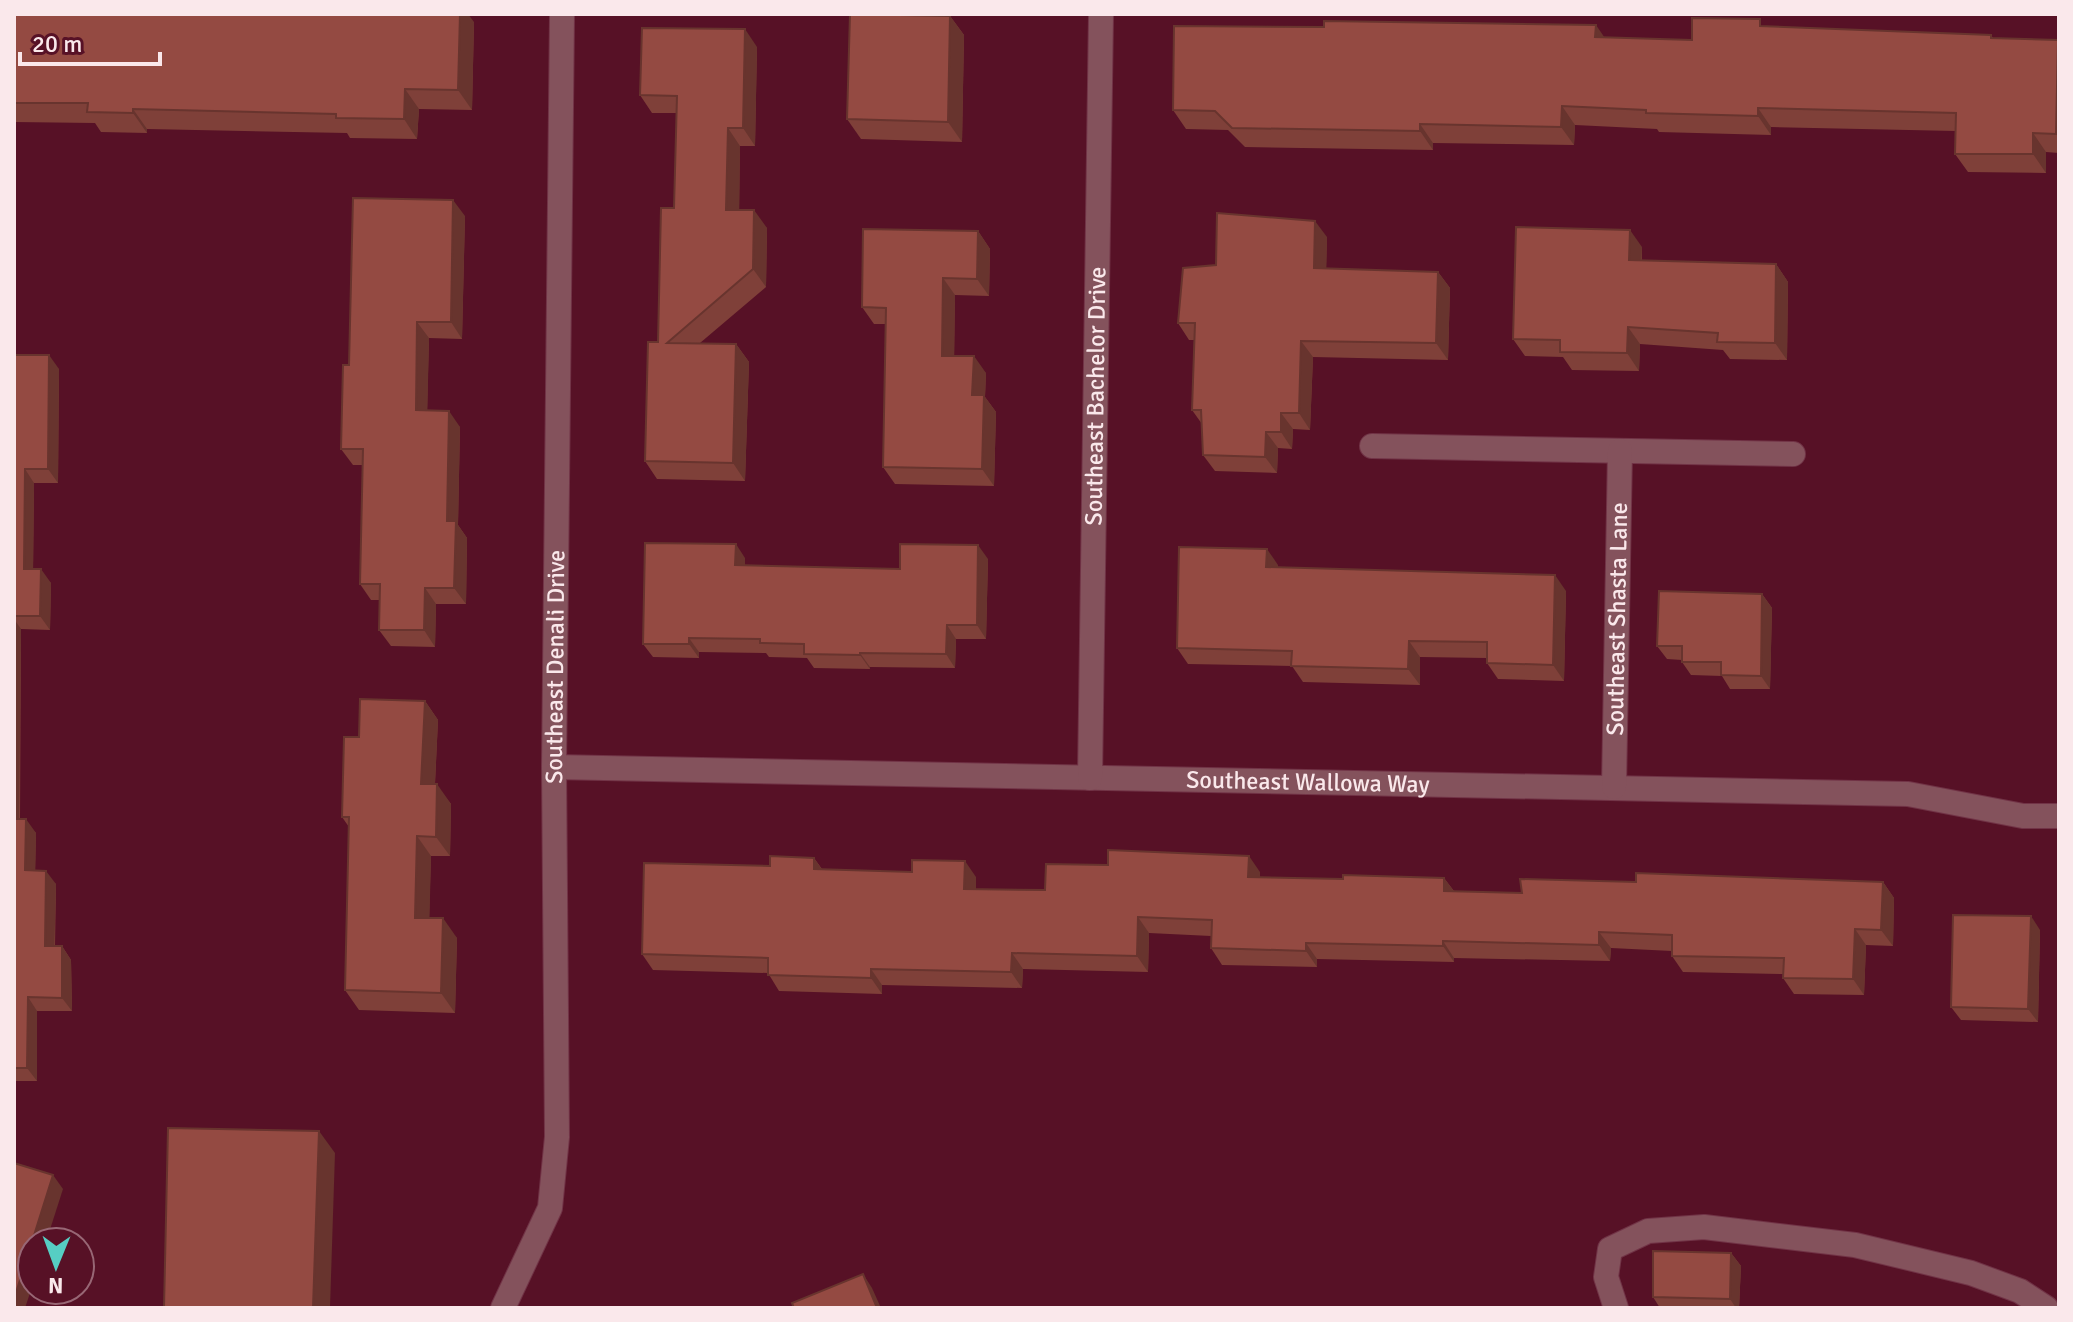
<svg xmlns="http://www.w3.org/2000/svg" width="2073" height="1322" viewBox="0 0 2073 1322" font-family="Signika,sans-serif">
	<style>
		.lines { fill: none; stroke-linecap: round; stroke-linejoin: round }
		.minor-casing { stroke: #713346; stroke-width: 26 }
		.minor { stroke: #84525c; stroke-width: 24 }
		.wall { fill: #7f4039 }
		.shaded-wall { fill: #68342e }
		.building { fill: #944a42; stroke: #68342e; stroke-width: 2 }
		.labels { text-anchor: middle; stroke-width: 6; stroke-linejoin: round; paint-order: stroke }
		.street-label { font-size: 24px; fill: #fae8eb; stroke: #571126 }
	</style>
	<rect width="100%" height="100%" fill="#571126"/>
	<g class="lines">
		<defs>
			<g id="minor">
				<path d="M1372,446l421,8"/>
				<path id="s1" d="M554,767l1354,27 115,22h36"/>
				<path id="s2" d="M1090,778l11,-764"/>
				<path id="s3" d="M1614,787l6,-336"/>
				<path id="s4" d="M503,1308l47,-100 7,-71 -3,-370 8,-753"/>
				<path d="M1616,1308l-10,-31 4,-28 38,-18 56,-4 151,18 116,28 49,18 26,17"/>
			</g>
		</defs>
		<use href="#minor" class="minor-casing"/>
		<use href="#minor" class="minor"/>
	</g>
	<g class="wall">
		<path d="M14,14l460,8 -2,88 -53,-1 -2,30 -67,-1 -3,-5 -200,-4v4l-46,-1 -6,-9 -81,-1z"/>
		<path d="M950,16l14,19 -2,107 -101,-3 -14,-20z"/>
		<path d="M1765,26l226,9 2,3 65,2 1,1v112l-13,-1v21l-78,-1 -13,-18 1,-23 -185,-4v8l-112,-3 -2,-3 -82,-4 -1,20 -141,-2v7l-188,-3 -17,-17 -42,-1 -13,-19 431,-72 88,2z"/>
		<path d="M757,47l-2,99h-15l-1,64 28,18 -1,59 -66,56 36,1 13,18 -4,119 -88,-2 -12,-18 29,-253 3,-95h-25l-12,-18z"/>
		<path d="M465,216l-3,123 -33,-1 -2,73 33,16 -2,98 9,13 -1,66h-30l-1,43 -44,-1 -12,-16 1,-30h-9l-11,-16 3,-119h-10l-12,-16 8,-84z"/>
		<path d="M978,231l12,18 -1,47 -34,-1 -1,61 32,17 -1,24 11,15 -2,74 -99,-2 -12,-17 3,-143h-12l-12,-17z"/>
		<path d="M1327,237l-1,31 112,4 12,16 -2,72 -135,-3 -3,73 -17,-1 -1,20 -14,-1 -1,25 -62,-2 -12,-16 -1,-31 -10,-14 2,-70h-5l-11,-17 38,-58z"/>
		<path d="M1642,247v14l134,3 12,18 -1,78 -57,-1 -7,-9 -83,-6 -1,27 -67,-1 -9,-13 -38,-1 -12,-17z"/>
		<path d="M14,355l45,14 -1,114h-24l-1,86 18,14 -1,47 -29,-1 -1,190 16,14 -1,38 21,13 -1,62h7l9,14 1,51h-35v70h-23z"/>
		<path d="M745,558v7l155,4 88,-10 -2,80h-30l-1,29 -85,-1v2l-56,-1 -7,-10 -38,-1 -3,-4 -67,-1v6l-46,-1 -10,-13z"/>
		<path d="M1278,565v2l288,24 -2,90 -66,-2 -11,-16v-5l-67,-1v28l-117,-3 -11,-16 -104,-2 -11,-16z"/>
		<path d="M1762,594l10,14 -2,81h-40l-8,-13 -31,-1 -9,-13v-2l-15,-1 -10,-13z"/>
		<path d="M425,701l13,19 -3,64 16,20 -1,52h-19l-2,62 28,20 -2,75 -96,-3 -14,-20 4,-163 -7,-10 17,-80z"/>
		<path d="M814,858l8,11 154,8v12l69,1 215,-18v5l83,2 101,-1 10,13 68,2 114,-11h247l11,16 -1,48 -27,-1 -2,50 -70,-1 -11,-16v-4l-100,-2 -11,-16v-5l-61,-3 -1,13 -156,-3v4l-137,-3v8l-95,-2 -11,-17v-12l-62,-3 -1,39 -125,-3 -1,19 -140,-3v9l-103,-3 -11,-18 -115,-3 -11,-16 128,-88z"/>
		<path d="M2040,930l-2,92 -77,-2 -10,-13z"/>
		<path d="M1731,1253l10,13 -2,42h-79l-7,-11z"/>
	</g>
	<g class="shaded-wall">
		<path d="M460,14h8l6,8 -2,88 -14,-20z"/>
		<path d="M950,16l14,19 -2,107 -14,-20z"/>
		<path d="M1596,25l13,19 -14,-7z"/>
		<path d="M745,29l12,18 -2,99 -12,-18z"/>
		<path d="M2058,40l1,1v97l-3,-4z"/>
		<path d="M405,89l14,20 -2,30 -13,-20z"/>
		<path d="M1562,106l13,19 -1,20 -13,-18z"/>
		<path d="M1758,108l13,19v8l-13,-19z"/>
		<path d="M133,109l14,20v4l-14,-20z"/>
		<path d="M1420,124l13,19v7l-13,-19z"/>
		<path d="M728,128l12,18 -1,82 -13,-18z"/>
		<path d="M2033,133l13,19v21l-13,-19z"/>
		<path d="M453,200l12,16 -3,123 -11,-17z"/>
		<path d="M754,210l13,18 -1,59 -13,-18z"/>
		<path d="M1315,221l12,16 -1,48 -12,-17z"/>
		<path d="M1630,230l12,17 -1,31 -12,-18z"/>
		<path d="M978,231l12,18 -1,47 -12,-17z"/>
		<path d="M1776,264l12,18 -1,78 -12,-17z"/>
		<path d="M1438,272l12,16 -2,72 -12,-17z"/>
		<path d="M943,278l12,17 -1,78 -12,-17z"/>
		<path d="M417,322l12,16 -2,89 -11,-17z"/>
		<path d="M1628,327l12,17 -1,27 -12,-18z"/>
		<path d="M1301,341l12,16 -3,73 -11,-17z"/>
		<path d="M736,344l13,18 -4,119 -12,-18z"/>
		<path d="M49,355l10,14 -1,114 -10,-14z"/>
		<path d="M974,356l12,17 -1,24 11,15 -2,74 -12,-17 -10,-74z"/>
		<path d="M449,411l11,16 -2,98 9,13 -1,66 -12,-16 -7,-67z"/>
		<path d="M1281,413l12,16 -1,20 -11,-17z"/>
		<path d="M1266,432l12,16 -1,25 -12,-16z"/>
		<path d="M25,469l9,14 -1,100 -9,-14z"/>
		<path d="M736,544l9,14v21l-10,-14z"/>
		<path d="M978,545l10,14 -2,80 -9,-14z"/>
		<path d="M1267,549l11,16 -1,18 -11,-16z"/>
		<path d="M41,569l10,14 -1,47 -10,-14z"/>
		<path d="M1555,575l11,16 -2,90 -11,-16z"/>
		<path d="M425,588l11,16 -1,43 -11,-17z"/>
		<path d="M1762,594l10,14 -2,81 -9,-13z"/>
		<path d="M14,619l7,10 -2,204 -5,-8z"/>
		<path d="M947,625l9,14 -1,29 -9,-14z"/>
		<path d="M689,638l10,14v6l-10,-14z"/>
		<path d="M1409,641l11,16v28l-12,-16z"/>
		<path d="M860,653l10,14v2l-10,-14z"/>
		<path d="M425,701l13,19 -4,83 -13,-19z"/>
		<path d="M437,784l14,20 -1,52 -14,-19z"/>
		<path d="M26,819l10,14 -1,51 -10,-14z"/>
		<path d="M417,836l14,20 -2,82 -14,-20z"/>
		<path d="M1249,856l11,16v21l-12,-16z"/>
		<path d="M814,858l11,16 -11,-5z"/>
		<path d="M965,861l11,16v28l-12,-16z"/>
		<path d="M46,871l10,13 -2,76 -9,-14z"/>
		<path d="M1444,878l12,16 -12,-3z"/>
		<path d="M1883,882l11,16 -1,48 -12,-16z"/>
		<path d="M2031,916l9,14 -2,92 -10,-13z"/>
		<path d="M1138,917l11,16 -1,39 -11,-16z"/>
		<path d="M443,918l14,20 -2,75 -14,-20z"/>
		<path d="M1855,929l11,16 -2,50 -11,-16z"/>
		<path d="M1599,932l12,16 -1,13 -11,-16z"/>
		<path d="M1443,941l11,17v4l-11,-16z"/>
		<path d="M1306,943l11,16v8l-11,-16z"/>
		<path d="M62,946l9,14 1,51 -10,-13z"/>
		<path d="M1012,953l11,16 -1,19 -11,-16z"/>
		<path d="M871,969l11,16v9l-11,-16z"/>
		<path d="M28,997l9,14v70l-10,-13z"/>
		<path d="M319,1131l16,22 -5,155h-17z"/>
		<path d="M53,1175l10,14 -17,53h-14z"/>
		<path d="M32,1243v44l-7,21h-11v-9z"/>
		<path d="M1731,1253l10,13 -2,42h-3l-6,-9z"/>
		<path d="M863,1274l9,14 9,20h-4z"/>
	</g>
	<g class="building">
		<path d="M14,14h446l-2,76 -53,-1 -1,30 -68,-1v-4l-203,-5v4l-46,-1 1,-9h-74z"/>
		<path d="M850,14l100,2 -2,106 -101,-3z"/>
		<path d="M1692,18l68,1v7l231,9v3l67,2 -2,94 -23,-1v21h-78l1,-41 -198,-5v8l-112,-3v-3l-84,-4 -1,21 -141,-3v7l-188,-3 -17,-17 -42,-1 1,-84 150,1v-6l272,4 -1,12 97,3z"/>
		<path d="M642,28l103,1 -2,99h-15l-2,82h28l-1,59 -86,74 69,1 -3,119 -88,-2 3,-119h10l3,-134h13l3,-112 -37,-1z"/>
		<path d="M353,198l100,2 -2,122h-34l-1,88 33,1 -2,110h9l-2,67h-29l-1,42h-45l1,-46h-20l3,-135h-22l2,-84h6z"/>
		<path d="M1217,213l98,8 -1,47 124,4 -2,71 -135,-2 -2,72h-18v19h-15l-1,25 -62,-2 -2,-45h-9l3,-87h-17l5,-55 33,-3z"/>
		<path d="M1516,227l114,3 -1,30 147,4 -1,79 -58,-1 1,-9 -90,-6 -1,26 -67,-1v-12l-47,-1z"/>
		<path d="M863,229l115,2 -1,48 -34,-1 -1,78h32l-2,39h12l-2,74 -99,-2 3,-159 -24,-1z"/>
		<path d="M14,355h35l-1,114h-23l-1,100h17l-1,47h-26z"/>
		<path d="M645,543l91,1 -1,21 165,4v-25l78,1 -1,80h-30l-1,29 -86,-1v2l-56,-1v-10l-44,-1v-4l-71,-1v6h-46z"/>
		<path d="M1179,547l88,2 -1,18 289,8 -2,90 -66,-2v-21l-78,-1 -1,28 -117,-3 1,-15 -115,-3z"/>
		<path d="M1659,591l103,3 -1,82 -40,-1v-13h-39v-16h-25z"/>
		<path d="M360,699l65,2 -4,83h16l-1,53 -19,-1 -2,82h28l-2,75 -96,-3 4,-173h-7l2,-80h15z"/>
		<path d="M14,819h12l-1,51 21,1 -1,75h17v52l-34,-1 -1,71h-13z"/>
		<path d="M1108,850l141,6 -1,21 95,2v-4l101,3v13l78,2 -2,-14 116,3v-9l247,9 -2,48 -26,-1 -2,50 -70,-1 1,-20 -112,-2v-21l-73,-3v13l-156,-4v5l-137,-3v8l-95,-3 1,-28 -74,-3 -1,39 -125,-3 -1,19 -140,-3v9l-103,-3v-17l-126,-4 2,-91 126,3v-10l44,2v11l98,3v-12l53,1 -1,28 81,1 1,-26 62,1z"/>
		<path d="M1953,915l78,1 -3,93 -77,-2z"/>
		<path d="M168,1128l151,3 -6,177h-149z"/>
		<path d="M14,1163l39,12 -39,124z"/>
		<path d="M1653,1251l78,2 -1,46 -77,-2z"/>
		<path d="M863,1274l14,34h-83l-2,-5z"/>
	</g>
	<g class="labels">
		<g class="street-label">
			<text dy="8" stroke="none"><textPath href="#s2" startOffset="382">Southeast Bachelor Drive</textPath></text>
			<text dy="8" stroke="none"><textPath href="#s3" startOffset="168">Southeast Shasta Lane</textPath></text>
			<text dy="8" stroke="none"><textPath href="#s4" startOffset="652">Southeast Denali Drive</textPath></text>
			<text dy="8" stroke="none"><textPath href="#s1" startOffset="754">Southeast Wallowa Way</textPath></text>
		</g>
	</g>
	<rect width="2073" height="1322" fill="none" stroke="#fae8eb" stroke-width="32"/>
	<g transform="translate(56 1266) rotate(181)"><circle r="38" fill="#571126" stroke="#986775" stroke-width="2"/>
	<path d="M0-6L14 30L0 20L-14 30Z" fill="#56cec3"/>
	<text y="-12" font-size="22" font-weight="bold" text-anchor="middle" fill="#fae8eb">N</text>
	</g>
	<path d="M20 52v12h140v-12" fill="none" stroke="#fae8eb" stroke-width="4"/>
	<text x="32" y="52" font-size="24" fill="#fae8eb" stroke="#571126" stroke-width="6" paint-order="stroke">20 m</text>
</svg>
